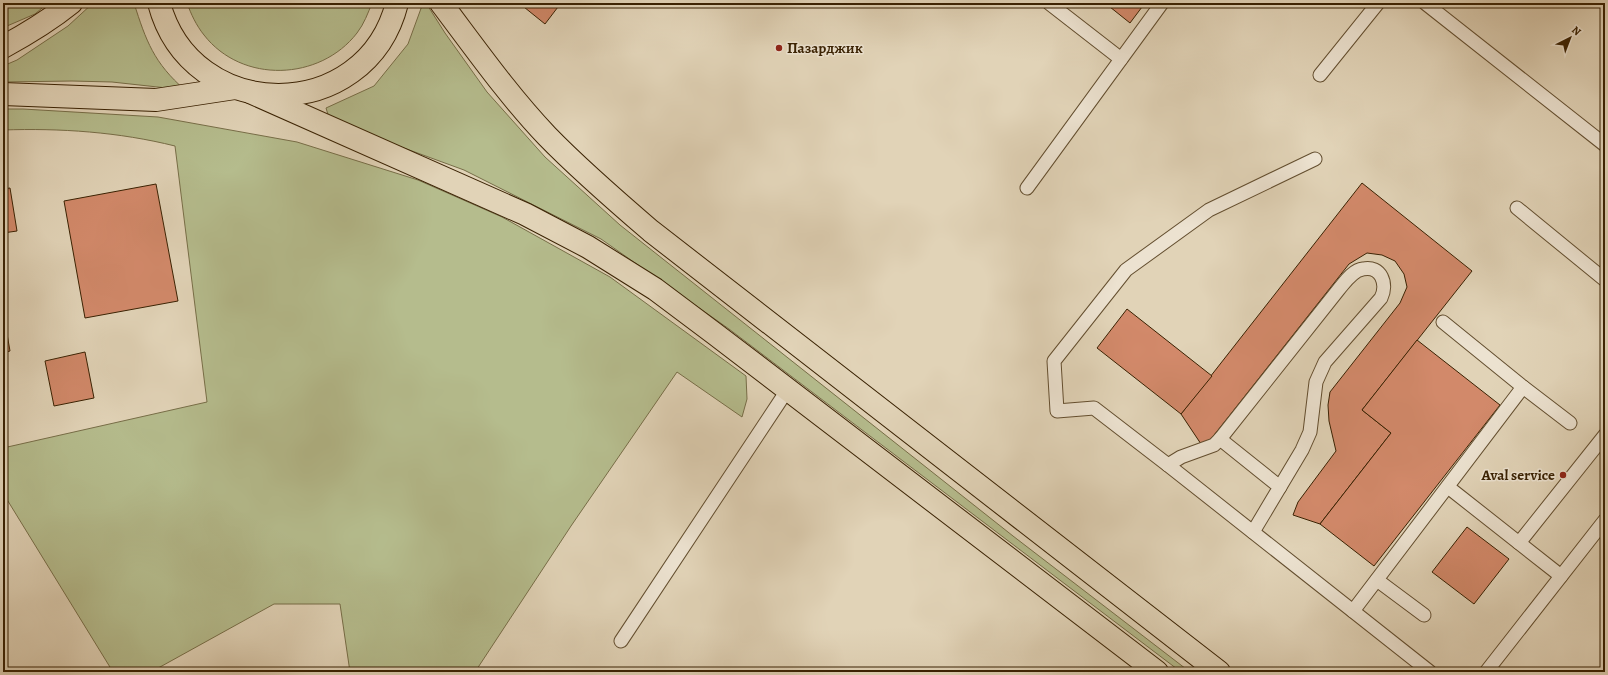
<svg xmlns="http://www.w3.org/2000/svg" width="1608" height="675" viewBox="0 0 1608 675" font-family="Alegreya,serif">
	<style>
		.green { fill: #b5bc8d; stroke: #776e48 }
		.building { fill: #d2896a; stroke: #392102 }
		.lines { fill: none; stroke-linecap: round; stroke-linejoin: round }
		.service-casing { stroke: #634e2f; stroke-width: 15 }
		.primary-casing { stroke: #392102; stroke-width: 24 }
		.service { stroke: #ece2d0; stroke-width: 13 }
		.primary { stroke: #e1d3b7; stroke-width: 22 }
		.poi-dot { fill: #8f2418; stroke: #ece2d0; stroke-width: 1.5 }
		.labels { text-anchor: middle; stroke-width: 3; stroke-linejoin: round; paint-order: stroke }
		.poi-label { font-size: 15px; font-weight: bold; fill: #392102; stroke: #ece2d0; text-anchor: start }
	</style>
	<rect width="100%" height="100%" fill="#e1d3b7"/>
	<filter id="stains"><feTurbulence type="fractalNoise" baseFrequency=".005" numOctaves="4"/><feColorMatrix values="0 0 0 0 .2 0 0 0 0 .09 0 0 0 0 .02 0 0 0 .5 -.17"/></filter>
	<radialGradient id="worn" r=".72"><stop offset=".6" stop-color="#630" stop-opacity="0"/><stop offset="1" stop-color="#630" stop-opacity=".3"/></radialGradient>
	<g class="green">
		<path d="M3,3h45l-13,11 -28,12h-4z"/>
		<path d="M93,3h41c12,38 20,60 51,87l-73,-8 -40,-1 -69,1v-16l14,-6 51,-34z"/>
		<path d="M187,3h185c-4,10 -8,21 -15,30 -37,48 -115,51 -153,2 -8,-10 -13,-21 -17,-32z"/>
		<path d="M423,3h3l19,30 42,59 58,65 75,68 393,311 177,136h-9l-452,-343 -128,-90 -137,-69 -134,-49 -4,-13 48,-22 34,-42z"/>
		<path d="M3,109h20l135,8 139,25 121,38 84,37 108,60 136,99 1,23 -5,18 -65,-45 -106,154 -96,146h-125l-10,-68h-66l-123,68h-38l-110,-179v-45l204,-46 -32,-256c-56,-14 -115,-18 -172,-16z"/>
	</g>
	<g class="building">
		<path d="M519,3h42l-16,21z"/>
		<path d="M1105,3h40l-15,20z"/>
		<path d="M1362,183l110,88 -110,139 29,23 -71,91 -27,-9 5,-13 38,-51 -7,-30 -1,-16 2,-13 70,-89 7,-16 -3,-13 -9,-13 -13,-6 -15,-2 -18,11 -138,175 -10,5 -20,-30z"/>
		<path d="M156,184l22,117 -93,17 -21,-117z"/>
		<path d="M10,188l7,43 -14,2v-44z"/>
		<path d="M1127,309l85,67 -31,38 -84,-66z"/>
		<path d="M3,311l7,40 -7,2z"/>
		<path d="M1417,340l83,65 -126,161 -54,-42 71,-91 -29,-23z"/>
		<path d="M85,352l9,46 -40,8 -9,-45z"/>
		<path d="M1467,527l42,32 -35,45 -42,-32z"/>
	</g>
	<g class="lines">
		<defs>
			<g id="service">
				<path d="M1049,3l72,56"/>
				<path d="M1425,3l180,142"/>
				<path d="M1320,75l58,-72"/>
				<path d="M1315,159l-106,51 -83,60 -72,91 3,50 37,-3 74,57 262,207"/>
				<path d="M1027,188l135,-185"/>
				<path d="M1517,208l88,72"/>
				<path d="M1523,387l47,36"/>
				<path d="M1220,439l60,48"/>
				<path d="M1168,465l13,-8 33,-12 6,-6 119,-150c6,-7 14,-19 24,-20 18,-4 25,15 18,29l-56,64 -9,20 -6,50 -8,18 -49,82"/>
				<path d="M1448,487l113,89"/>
				<path d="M1519,543l86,-108"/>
				<path d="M1377,580l47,35"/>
				<path d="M1353,611l170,-224 -80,-65"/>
				<path d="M621,641l167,-252"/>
				<path d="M1486,672l119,-152"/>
			</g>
			<g id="primary">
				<path d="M159,3c32,122 207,123 238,0"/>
				<path d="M441,3c34,45 67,92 106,133 33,34 69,65 104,95l568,441"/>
				<path d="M3,47c24,-13 47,-27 68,-44"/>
				<path d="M250,92l275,122 63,33 67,42 60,45 442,338"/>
				<path d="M3,94l153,6 79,-12"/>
			</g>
		</defs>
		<use href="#service" class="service-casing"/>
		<use href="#primary" class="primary-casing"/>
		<use href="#service" class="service"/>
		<use href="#primary" class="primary"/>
	</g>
	<g class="poi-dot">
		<circle cx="779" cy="48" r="4"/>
		<circle cx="1563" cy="475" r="4"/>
	</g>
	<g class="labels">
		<g class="poi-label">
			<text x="787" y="53">Пазарджик</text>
			<text x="1555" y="480" text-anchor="end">Aval service</text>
		</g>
	</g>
	<rect width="1608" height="675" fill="none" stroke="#e1d3b7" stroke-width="16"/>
	<rect x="4" y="4" width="1600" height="667" fill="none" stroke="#392102" stroke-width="2"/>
	<rect x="8" y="8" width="1592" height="659" fill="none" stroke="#392102"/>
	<g transform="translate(1570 38) rotate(42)" stroke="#ece2d0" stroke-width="3" paint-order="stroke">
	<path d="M0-3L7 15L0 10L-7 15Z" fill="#392102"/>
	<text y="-6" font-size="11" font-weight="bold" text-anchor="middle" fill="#392102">N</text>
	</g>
	<rect width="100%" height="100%" filter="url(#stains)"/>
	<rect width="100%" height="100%" fill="url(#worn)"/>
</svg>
